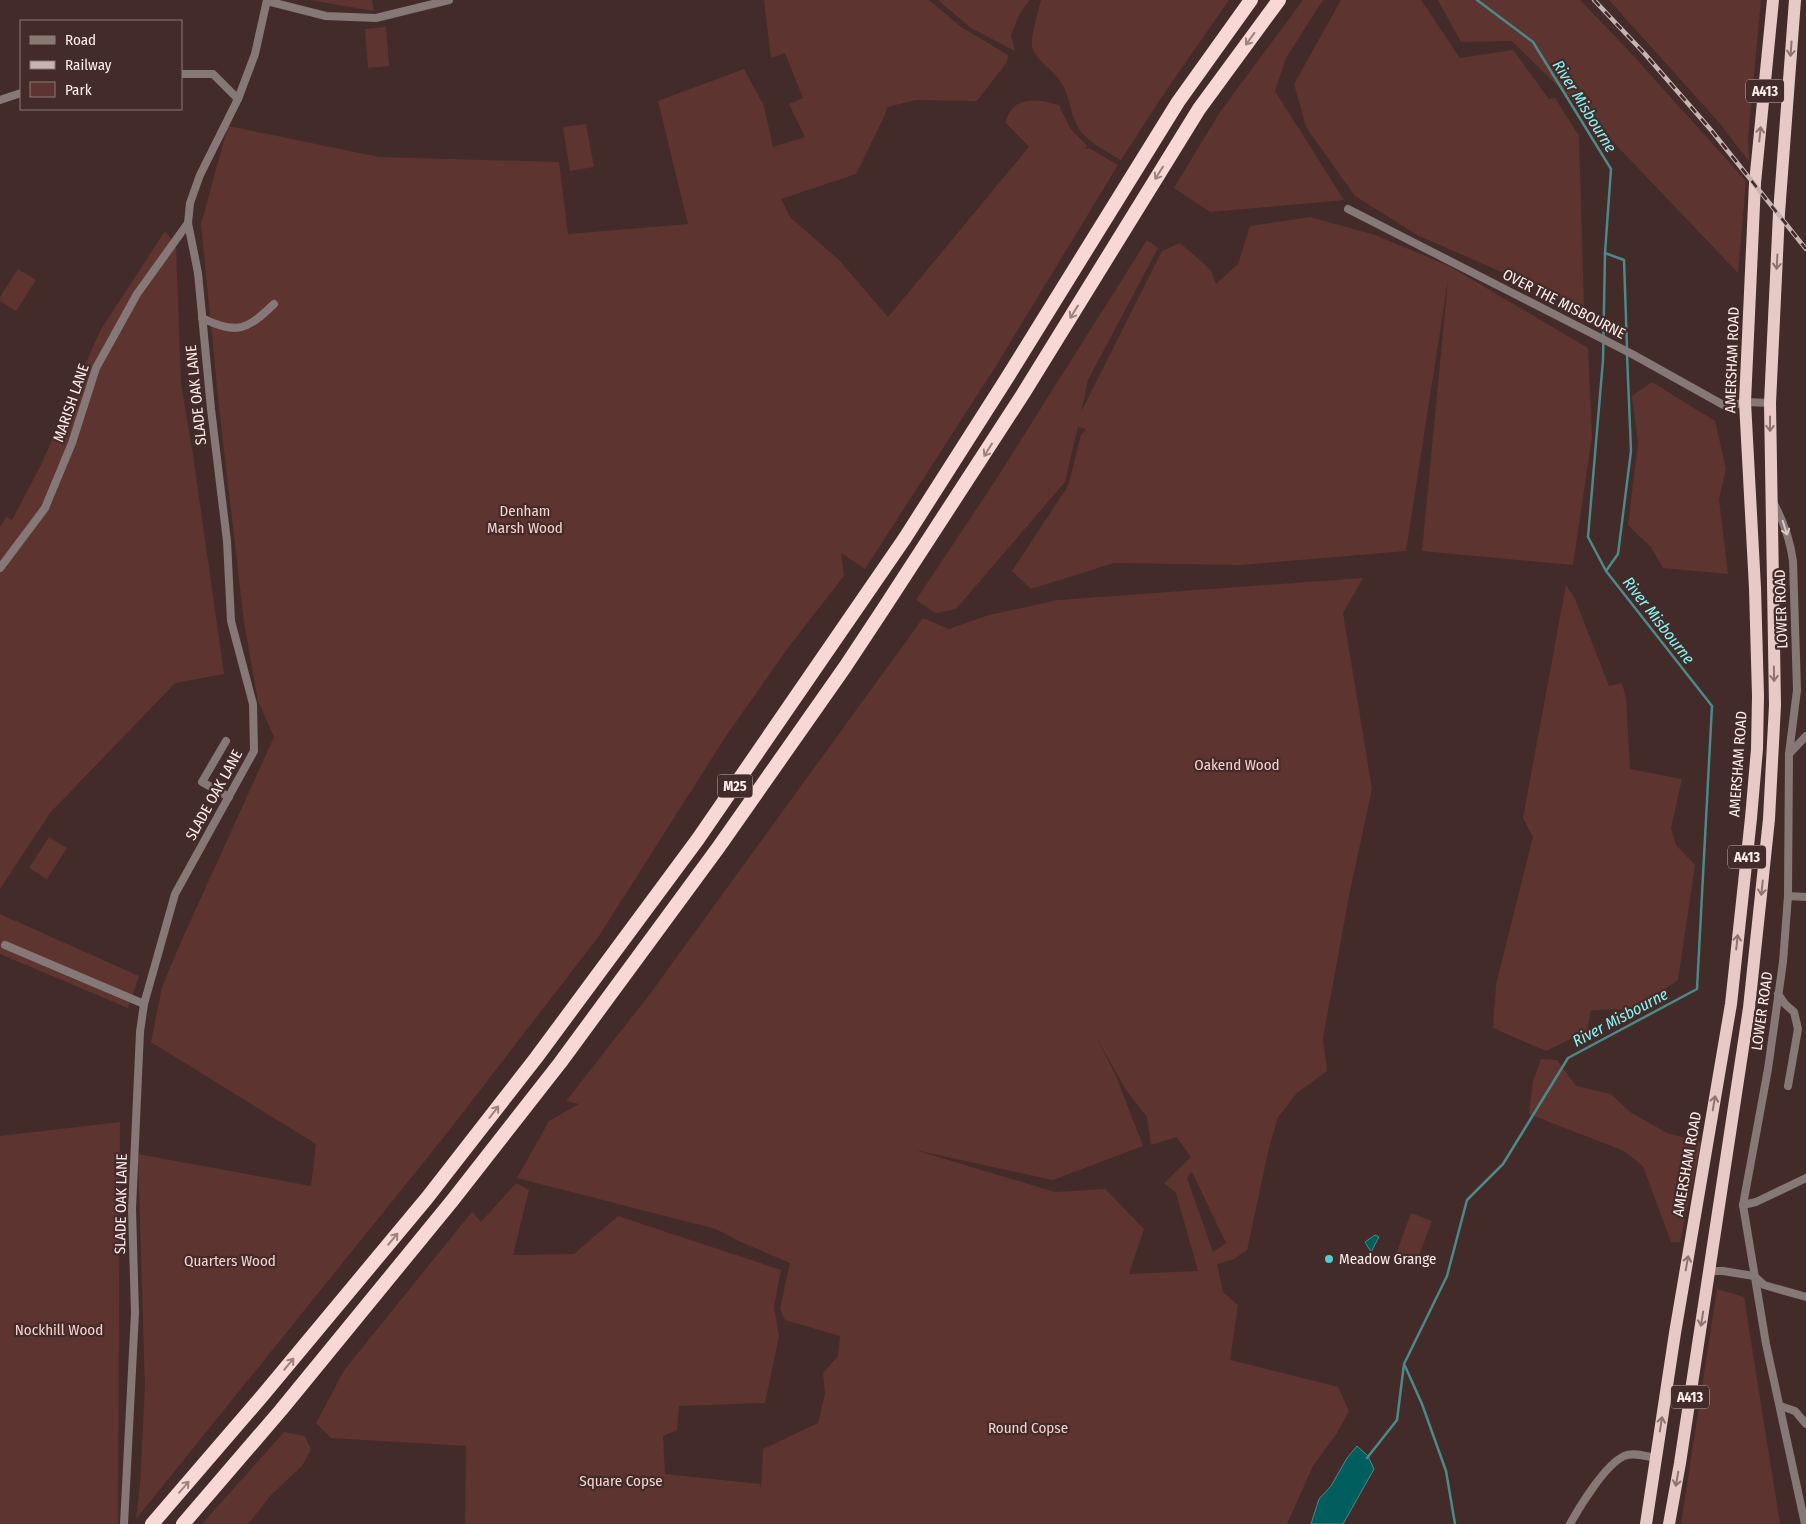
<svg xmlns="http://www.w3.org/2000/svg" width="1806" height="1524" viewBox="0 0 1806 1524" font-family="'Fira Sans Condensed',sans-serif">
	<style>
		.green { fill: #5e3430; fill-rule: evenodd }
		.water { fill: #005e5e; stroke: #4c8988 }
		.lines { fill: none; stroke-linecap: round; stroke-linejoin: round }
		.stream { stroke: #4c8988; stroke-width: 2.5 }
		.minor { stroke: #857876; stroke-width: 8 }
		.trunk { stroke: #e7cac6; stroke-width: 12 }
		.motorway { stroke: #f7d8d4; stroke-width: 14 }
		.rail-casing { stroke: #c7b5b3; stroke-width: 4.5 }
		.rail { stroke: #432b29; stroke-width: 2.5; stroke-dasharray: 8; stroke-linecap: butt }
		.oneway { stroke: #9d827e }
		.oneway2 { stroke: #8d7370 }
		.oneway3 { stroke: #d9cac8 }
		.poi-dot { fill: #52cdcc; stroke: #432b29; stroke-width: 2 }
		.labels { text-anchor: middle; stroke-width: 4.5; stroke-linejoin: round; paint-order: stroke }
		.shield { fill: #432b29; stroke: #c5b3b1; stroke-width: 1 }
		.shield-label { font-size: 14px; font-weight: bold; fill: #fdedeb }
		.street-label { font-size: 15px; fill: #fdedeb; stroke: #432b29 }
		.park-label { font-size: 15px; fill: #f7d2ce; stroke: #432b29 }
		.poi-label { font-size: 15px; fill: #fdedeb; stroke: #432b29; text-anchor: start }
		.water-label { font-size: 16px; font-style: italic; fill: #84f6f5; stroke: #432b29 }
	</style>
	<rect width="100%" height="100%" fill="#432b29"/>
	<g class="green">
		<path d="M309,0h63l2,11z"/>
		<path d="M764,0h165l32,27 47,28 -1,7 -30,39 -61,-1 -29,7 -2,8 -29,59 -75,25 9,18 49,43 49,57 141,-170 -24,-25c2,-4 4,-11 8,-14 10,-12 33,-7 46,-3l11,23 17,18 -2,3 4,-1 29,17 -124,204 -129,200 -24,-16 3,23 -54,69 -64,91 -127,200 -155,201 -308,382 4,-35 5,-97 -7,-233 173,32 5,-42 -165,-102 11,-55 18,-43 94,-207 -16,-36 -14,-79 -25,-215 -18,-183 27,-98 151,31 180,5 9,72 120,-10 -30,-123 86,-32 20,37 9,41 32,-10 -16,-33 14,-6 -18,-45 -14,5z"/>
		<path d="M938,0h92l-10,13 -9,22 4,16 -44,-23z"/>
		<path d="M1041,0h188l-64,92 -44,68c-13,-8 -28,-15 -38,-26 -14,-16 -11,-36 -23,-53 -7,-12 -27,-23 -28,-35 -1,-10 6,-35 9,-46z"/>
		<path d="M1303,0h20l-37,58 -11,33 69,109 -134,12 -36,-24 46,-76z"/>
		<path d="M1341,0h80l39,58 53,-8 36,49 6,-1 24,38 5,172 -167,-73 -62,-39 -49,-69 -12,-43z"/>
		<path d="M1438,0h142l49,51 117,130 -8,92 -138,-145 -88,-87 -51,1z"/>
		<path d="M1609,0h152l-13,138 1,23 -33,-42z"/>
		<path d="M386,27l3,39 -21,2 -3,-39z"/>
		<path d="M586,124l8,43 -24,4 -7,-44z"/>
		<path d="M1310,217l65,18 74,31 139,82 4,88 -19,129 -151,-14 26,-271 -42,271 -167,14 -125,-2 -83,26 -19,-18 56,-85 13,-51 5,-6 -8,-2 -13,55 -109,127 -20,4 -20,-13 81,-122 150,-238 11,8 -70,132 -7,32 81,-161 18,-8 30,26 6,15 22,-20 12,-38z"/>
		<path d="M165,231l11,15 5,138 12,71 31,219 -49,9 -125,130 -50,76v-362l6,-10 6,3 29,-55 59,-134z"/>
		<path d="M18,269l18,11 -20,31 -16,-10v-4z"/>
		<path d="M1652,382l63,39 11,48 -7,30 9,75 -65,-6 -12,-21 -23,-22 10,-82 -6,-47z"/>
		<path d="M1363,578l-20,35 29,176 -22,102 -27,147 4,33 -30,22 -19,24 -9,31 -22,102 -13,9 -17,5 6,28 15,13 -8,55 108,27 11,24 -12,22 -24,33 -26,58h-822l1,-78 -135,-8 -15,-15 29,-54 127,-157 9,10 35,-39 13,7 -16,65 61,-1 44,-38 163,54 -7,37 5,29 -14,67 -86,3 -2,24 -14,6 2,38 95,10 1,6 2,-41 55,-26 7,-30 -2,-20 15,-17 2,-20 -55,-16 -5,-11 10,-46 -49,-21 -25,-13 -199,-51 32,-57 30,-17 -13,-3 84,-107 273,-376 26,11 40,-14 69,-15zM1095,1035l31,55 21,27 4,28 26,-8 14,20 -27,26 12,10 22,78 -69,3 15,-45 -39,-40 -50,3 -140,-42 138,30 90,-34 -27,-70zM1192,1172l34,71 -13,9 -26,-74z"/>
		<path d="M1566,585l9,14 34,87 13,-3 4,15 4,71 52,10 -11,49 5,17 19,20 -17,115 -44,29 -43,1 -4,21 -41,20 -53,-23 3,-43 37,-148 -10,-19z"/>
		<path d="M49,837l18,11 -20,31 -18,-11z"/>
		<path d="M0,914l139,62 -11,32 -128,-54z"/>
		<path d="M1541,1059l16,1 19,26 35,8 19,18 37,21 34,9 -21,100h-9l-28,-76 -19,-15 -95,-37 4,-33z"/>
		<path d="M120,1122l-2,402h-118v-388z"/>
		<path d="M1411,1213l21,8 -15,40 -21,-7z"/>
		<path d="M1717,1289l27,8 36,227h-99z"/>
		<path d="M284,1432l21,4 6,14 -9,16 -30,28 -24,30h-46z"/>
	</g>
	<g class="water">
		<path d="M1375,1235l4,2 -8,15 -6,-10z"/>
		<path d="M1357,1446l11,10 6,13 -31,55h-32l8,-25 12,-13 16,-28z"/>
	</g>
	<g class="lines">
		<g class="stream">
			<path d="M1605,253l19,7 3,88"/>
			<path d="M1606,571l12,-17 13,-103 -4,-97"/>
			<path d="M1405,1366l17,38 24,67 9,53"/>
			<path d="M1367,1458l30,-38 7,-56 43,-88 20,-76 36,-36 65,-106 129,-69 15,-283 -106,-135 -18,-34 15,-177 2,-107 6,-84 -78,-127 -56,-42"/>
		</g>
		<g class="minor">
			<path d="M267,1l59,15 50,2 73,-18"/>
			<path d="M181,74h32l25,25"/>
			<path d="M0,100l21,-7"/>
			<path d="M1348,209l284,145 95,53 18,-5 25,1"/>
			<path d="M202,318c35,17 45,12 72,-14"/>
			<path d="M1774,504c10,18 16,36 19,57l4,129 -8,64 -1,142 -5,66 -15,107 -25,136 23,139 39,180"/>
			<path d="M0,568l45,-60 27,-65 24,-75 41,-74 51,-71"/>
			<path d="M226,741l-24,41 27,15"/>
			<path d="M1789,754l17,-18"/>
			<path d="M1788,896l18,1"/>
			<path d="M5,945l139,59"/>
			<path d="M1778,994l7,10 9,8 4,17 -10,57"/>
			<path d="M1743,1205l13,-3 50,-24"/>
			<path d="M1709,1271h14l31,5 10,9 42,12"/>
			<path d="M1780,1406l15,5 11,13"/>
			<path d="M124,1524l11,-211 -3,-104 8,-177 4,-28 31,-110 79,-143 -1,-47 -22,-83 -4,-80 -16,-132 -13,-136 -10,-50 2,-20 10,-28 38,-76 17,-45 12,-54"/>
			<path d="M1570,1524c10,-18 35,-59 54,-68 9,-4 22,0 31,2"/>
		</g>
		<g class="trunk">
			<path d="M1646,1524l29,-191 56,-329 20,-186 6,-69 1,-53 -3,-108 -10,-186 10,-219 18,-183"/>
			<path d="M1669,1524l11,-61 69,-455 20,-189 6,-114 -5,-302 9,-190 16,-213"/>
		</g>
		<g class="motorway">
			<path d="M152,1524l111,-129 164,-197 109,-140 162,-219 207,-301 102,-160 171,-276 73,-102"/>
			<path d="M183,1524l98,-114 171,-209 108,-138 158,-215 127,-181 39,-59 139,-214 176,-285 80,-109"/>
		</g>
		<defs>
			<path id="rail" d="M1594,0l50,53 67,77 95,119"/>
		</defs>
		<use href="#rail" class="rail-casing"/>
		<use href="#rail" class="rail"/>
	</g>
	<defs><path id="oneway-shaft" d="M-6 0H5M1.5-3L5.5 0L1.5 3" fill="none" stroke-width="1.6" stroke-linecap="round" stroke-linejoin="round" transform="scale(1.25)"/></defs>
	<g class="oneway">
		<use href="#oneway-shaft" transform="translate(1250 39) rotate(126)"/>
		<use href="#oneway-shaft" transform="translate(1159 173) rotate(122)"/>
		<use href="#oneway-shaft" transform="translate(1074 312) rotate(122)"/>
		<use href="#oneway-shaft" transform="translate(988 450) rotate(122)"/>
		<use href="#oneway-shaft" transform="translate(494 1112) rotate(-52)"/>
		<use href="#oneway-shaft" transform="translate(393 1239) rotate(-50)"/>
		<use href="#oneway-shaft" transform="translate(289 1364) rotate(-50)"/>
		<use href="#oneway-shaft" transform="translate(184 1487) rotate(-49)"/>
	</g>
	<g class="oneway2">
		<use href="#oneway-shaft" transform="translate(1791 49) rotate(94)"/>
		<use href="#oneway-shaft" transform="translate(1760 134) rotate(-84)"/>
		<use href="#oneway-shaft" transform="translate(1777 262) rotate(93)"/>
		<use href="#oneway-shaft" transform="translate(1770 424) rotate(90)"/>
		<use href="#oneway-shaft" transform="translate(1774 674) rotate(89)"/>
		<use href="#oneway-shaft" transform="translate(1762 888) rotate(96)"/>
		<use href="#oneway-shaft" transform="translate(1737 942) rotate(-84)"/>
		<use href="#oneway-shaft" transform="translate(1714 1103) rotate(-80)"/>
		<use href="#oneway-shaft" transform="translate(1687 1263) rotate(-80)"/>
		<use href="#oneway-shaft" transform="translate(1702 1319) rotate(99)"/>
		<use href="#oneway-shaft" transform="translate(1661 1424) rotate(-81)"/>
		<use href="#oneway-shaft" transform="translate(1677 1479) rotate(100)"/>
	</g>
	<use class="oneway3" href="#oneway-shaft" transform="translate(1785 528) rotate(72)"/>
	<circle class="poi-dot" cx="1329" cy="1259" r="5"/>
	<g class="labels">
		<g class="shield">
			<rect x="1746" y="79.5" width="38" height="23" rx="4"/>
			<rect x="717.5" y="774.5" width="35" height="23" rx="4"/>
			<rect x="1728" y="845.5" width="38" height="23" rx="4"/>
			<rect x="1671" y="1385.5" width="38" height="23" rx="4"/>
		</g>
		<g class="shield-label">
			<text x="1765" y="96">A413</text>
			<text x="735" y="791">M25</text>
			<text x="1747" y="862">A413</text>
			<text x="1690" y="1402">A413</text>
		</g>
		<g class="street-label">
			<text transform="translate(1564 304) rotate(27)" y="5">OVER THE MISBOURNE</text>
			<text transform="translate(1732 360) rotate(-88)" y="5">AMERSHAM ROAD</text>
			<text transform="translate(196 395) rotate(-96)" y="5">SLADE OAK LANE</text>
			<text transform="translate(71 403) rotate(-71)" y="5">MARISH LANE</text>
			<text transform="translate(1781 609) rotate(-92)" y="5">LOWER ROAD</text>
			<text transform="translate(1738 764) rotate(-86)" y="5">AMERSHAM ROAD</text>
			<text transform="translate(214 795) rotate(-61)" y="5">SLADE OAK LANE</text>
			<text transform="translate(1762 1011) rotate(-82)" y="5">LOWER ROAD</text>
			<text transform="translate(1687 1164) rotate(-80)" y="5">AMERSHAM ROAD</text>
			<text transform="translate(121 1204) rotate(-89)" y="5">SLADE OAK LANE</text>
		</g>
		<g class="park-label">
			<text x="525" y="516">Denham<tspan x="525" dy="17">Marsh Wood</tspan></text>
			<text x="1237" y="770">Oakend Wood</text>
			<text x="230" y="1266">Quarters Wood</text>
			<text x="59" y="1335">Nockhill Wood</text>
			<text x="1028" y="1433">Round Copse</text>
			<text x="621" y="1486">Square Copse</text>
		</g>
		<g class="poi-label">
			<text x="1339" y="1264">Meadow Grange</text>
		</g>
		<g class="water-label">
			<text transform="translate(1585 106) rotate(58)" y="6">River Misbourne</text>
			<text transform="translate(1659 620) rotate(52)" y="6">River Misbourne</text>
			<text transform="translate(1620 1017) rotate(-28)" y="6">River Misbourne</text>
		</g>
	</g>
	<rect x="20" y="20" width="162" height="90" fill="#432b29" stroke="#8d7977"/>
	<rect x="30" y="36" width="25" height="8" fill="#857876" stroke="#8d7977"/>
	<text x="65" y="45" font-size="15" fill="#fdedeb">Road</text>
	<rect x="30" y="61" width="25" height="8" fill="#c7b5b3" stroke="#8d7977"/>
	<text x="65" y="70" font-size="15" fill="#fdedeb">Railway</text>
	<rect x="30" y="82" width="25" height="15" fill="#5e3430" stroke="#8d7977"/>
	<text x="65" y="95" font-size="15" fill="#fdedeb">Park</text>
</svg>
